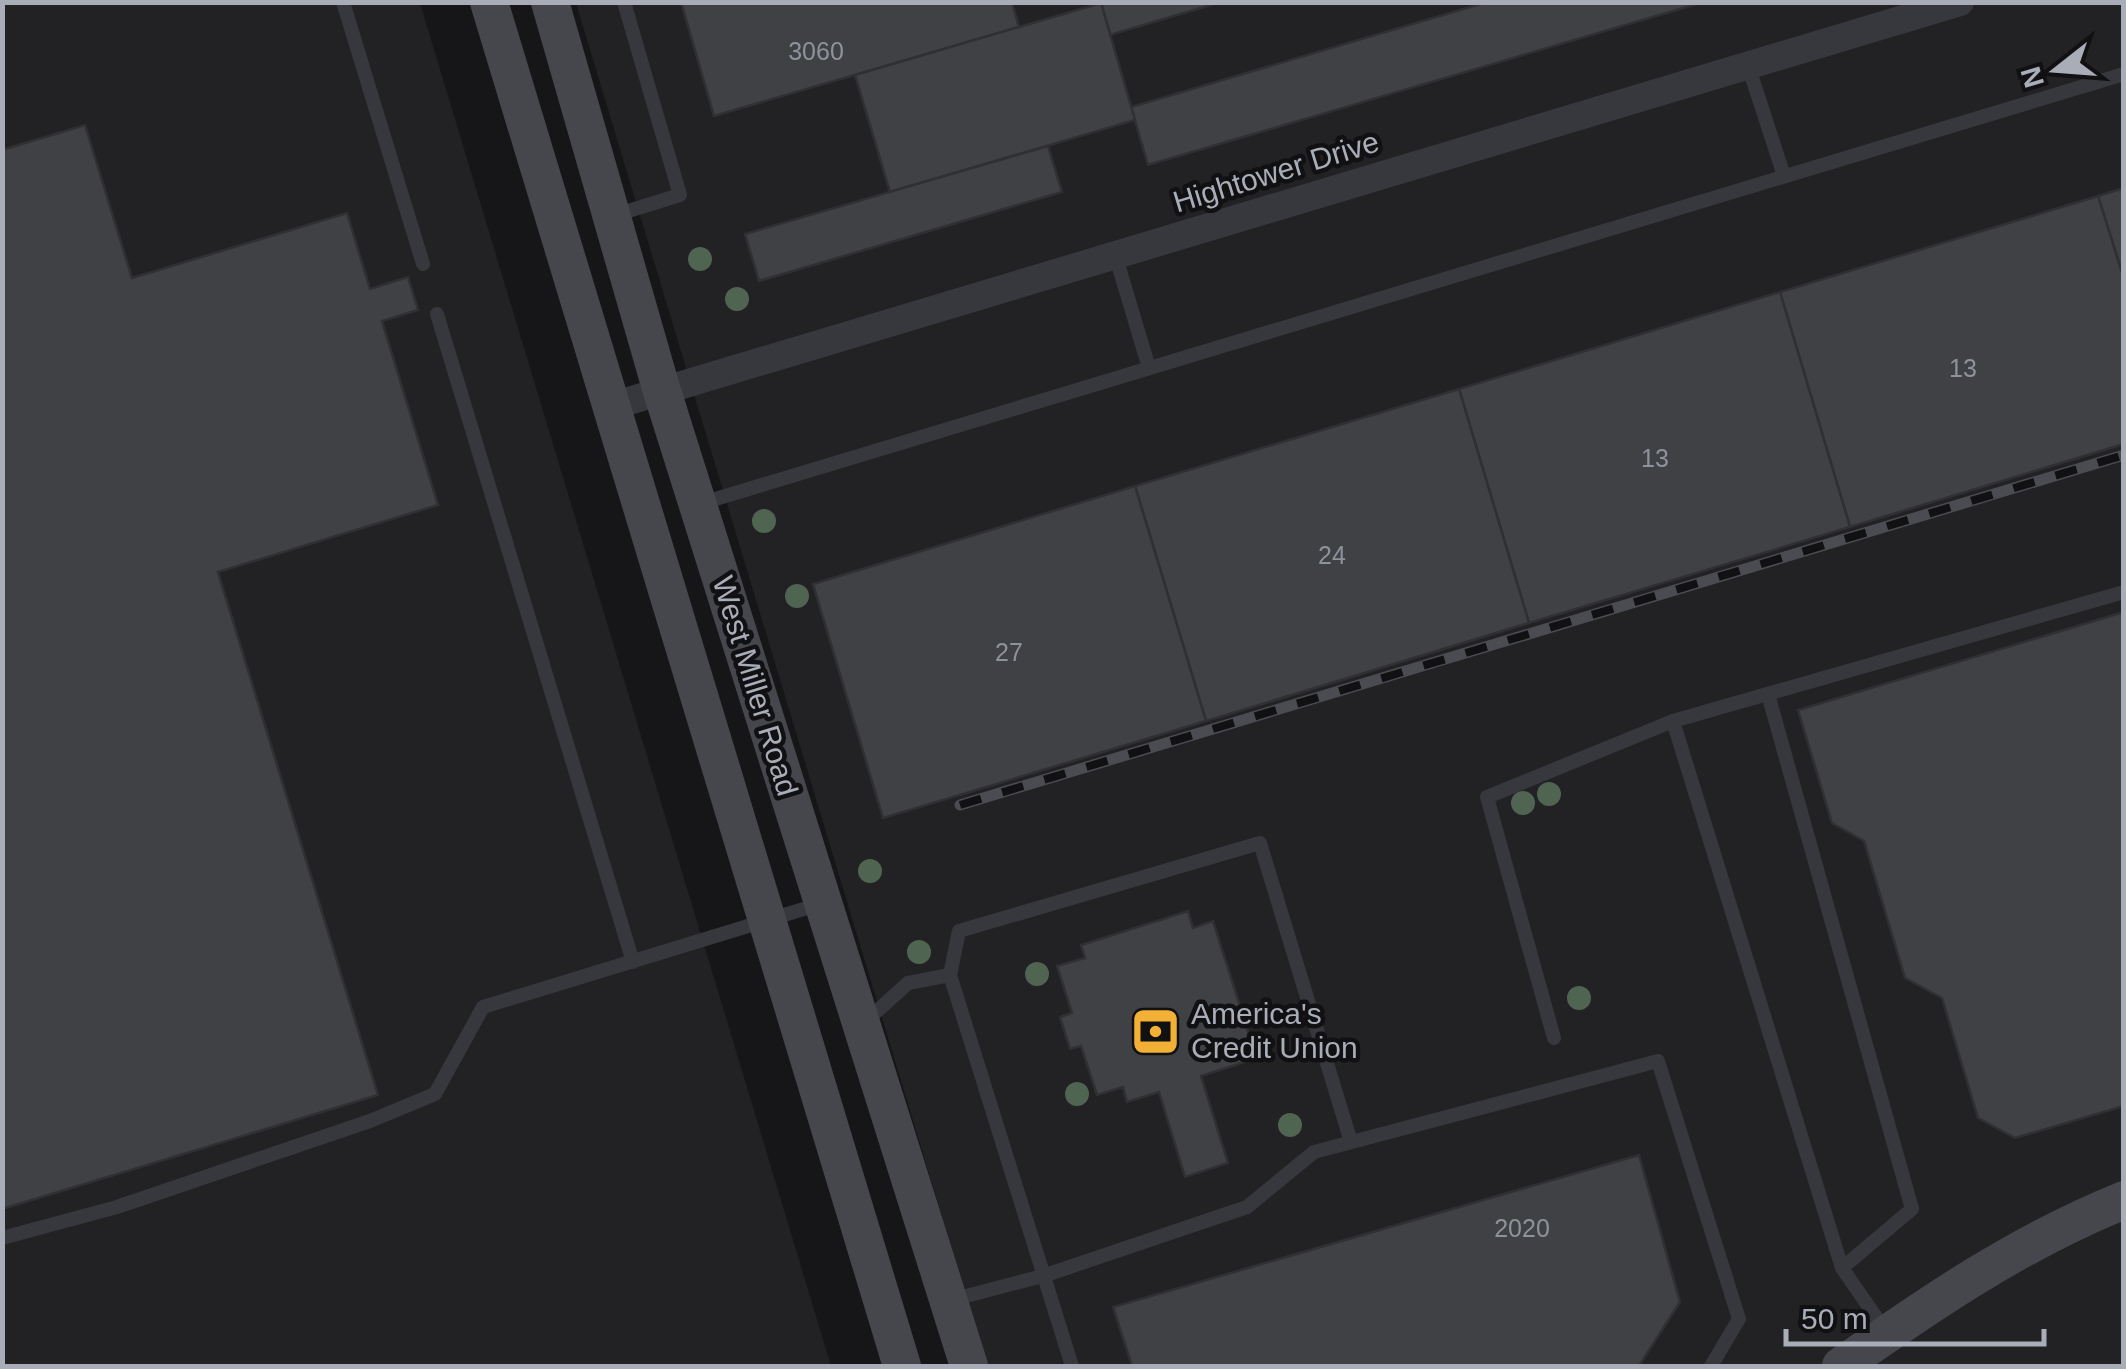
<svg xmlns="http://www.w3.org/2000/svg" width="2126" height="1369" viewBox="0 0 2126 1369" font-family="Helvetica,sans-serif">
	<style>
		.built { fill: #222225 }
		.building { fill: #404145; stroke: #303034; stroke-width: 2.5 }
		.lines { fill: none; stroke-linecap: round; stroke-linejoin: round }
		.lane { stroke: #37383d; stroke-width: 14 }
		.street { stroke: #37383d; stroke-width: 28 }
		.secondary { stroke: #45474d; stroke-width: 38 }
		.rail-casing { stroke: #4a4c52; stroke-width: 11 }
		.rail { stroke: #111113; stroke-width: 8; stroke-dasharray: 22; stroke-linecap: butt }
		.tree { fill: #506452 }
		.labels { text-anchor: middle; stroke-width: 9; stroke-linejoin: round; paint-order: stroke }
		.number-label { font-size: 25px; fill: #8e929b }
		.street-label { font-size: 30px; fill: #a8adb8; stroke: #111113 }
		.poi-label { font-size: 30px; fill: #a8adb8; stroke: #111113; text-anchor: start }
	</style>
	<rect width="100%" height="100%" fill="#161618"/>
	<g class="built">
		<path d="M3,3h417l411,1363h-828z"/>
		<path d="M576,3h1547v1363h-1136z"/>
	</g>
	<g class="building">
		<path d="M681,2h331l7,25 -305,89z"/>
		<path d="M1101,2h120l-111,33z"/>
		<path d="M1487,2h217l-556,163 -17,-58z"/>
		<path d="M1101,3l34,117 -245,72 -35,-117z"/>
		<path d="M85,125l47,153 215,-65 23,76 38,-12 10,33 -36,11 56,184 -220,67 160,523 -376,114v-1059z"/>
		<path d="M1048,146l14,46 -303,89 -14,-47z"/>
		<path d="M2124,188v91l-26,-83z"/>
		<path d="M2098,196l26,83v165l-274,83 -70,-235z"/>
		<path d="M1780,292l70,235 -321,96 -70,-234z"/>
		<path d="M1459,389l70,234 -323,98 -71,-235z"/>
		<path d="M1135,486l71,235 -323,97 -70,-234z"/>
		<path d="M2124,612v494l-109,32 -37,-20 -36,-120 -37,-20 -41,-137 -32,-18 -34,-113z"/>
		<path d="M1188,911l5,17 20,-7 40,126 -11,4 3,11 -44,14 27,87 -43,14 -26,-85 -32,10 -4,-15 -26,8 -16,-49 -11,3 -10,-32 12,-4 -15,-47 28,-8 -4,-13z"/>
		<path d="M1639,1155l41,147 -41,64h-507l-19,-59z"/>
	</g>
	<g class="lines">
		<g class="lane">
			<path d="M343,2l80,262"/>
			<path d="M1748,65l36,111"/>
			<path d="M612,216l68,-21 -56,-193"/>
			<path d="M1115,254l34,114"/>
			<path d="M437,314l196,648"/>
			<path d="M699,504l1425,-430"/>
			<path d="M1768,694l144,515 -70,59"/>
			<path d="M1673,721l169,547 45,65"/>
			<path d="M865,1022l43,-39 42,-8"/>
			<path d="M1554,1038l-67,-241 186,-76 451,-129"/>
			<path d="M2,1238l115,-31 253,-86 65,-27 48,-87 337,-103"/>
			<path d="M951,1300l95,-25 201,-68 67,-55 344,-91 81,258 -28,47"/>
			<path d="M1072,1366l-122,-391 9,-44 301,-88 91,299"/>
		</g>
		<path class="street" d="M612,406l1348,-404"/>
		<g class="secondary">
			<path d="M489,2l413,1364"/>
			<path d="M550,2l111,386 308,978"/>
			<path d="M1841,1366c91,-64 179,-124 283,-166"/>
		</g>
		<defs>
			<path id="rail" d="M960,805l1164,-350"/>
		</defs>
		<use href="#rail" class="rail-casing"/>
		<use href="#rail" class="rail"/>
	</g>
	<g class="tree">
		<circle cx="700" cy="259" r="12"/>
		<circle cx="737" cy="299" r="12"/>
		<circle cx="764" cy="521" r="12"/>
		<circle cx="797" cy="596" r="12"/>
		<circle cx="1549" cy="794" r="12"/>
		<circle cx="1523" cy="803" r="12"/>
		<circle cx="870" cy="871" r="12"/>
		<circle cx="919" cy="952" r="12"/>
		<circle cx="1037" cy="974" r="12"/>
		<circle cx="1579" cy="998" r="12"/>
		<circle cx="1077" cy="1094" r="12"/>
		<circle cx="1290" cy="1125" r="12"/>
	</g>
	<defs>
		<symbol id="bank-square" viewBox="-11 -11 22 22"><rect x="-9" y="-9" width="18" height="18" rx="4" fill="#f2b134" stroke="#111113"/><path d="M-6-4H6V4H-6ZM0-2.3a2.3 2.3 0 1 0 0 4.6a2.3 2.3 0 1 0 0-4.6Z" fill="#111"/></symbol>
	</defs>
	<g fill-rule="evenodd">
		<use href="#bank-square" x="1128" y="1004" width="55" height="55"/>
	</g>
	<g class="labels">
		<g class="number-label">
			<text x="816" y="60">3060</text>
			<text x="1963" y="377">13</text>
			<text x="1655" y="467">13</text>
			<text x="1332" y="564">24</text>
			<text x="1009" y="661">27</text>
			<text x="1522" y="1237">2020</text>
		</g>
		<g class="street-label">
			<text transform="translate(1276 172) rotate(-17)" y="10">Hightower Drive</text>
			<text transform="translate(755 686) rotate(73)" y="10">West Miller Road</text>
		</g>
		<g class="poi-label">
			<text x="1191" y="1024">America's<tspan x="1191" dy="34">Credit Union</tspan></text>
		</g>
	</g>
	<rect width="2126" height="1369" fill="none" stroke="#a8adb8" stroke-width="10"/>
	<g transform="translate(2056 70) rotate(253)" stroke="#111113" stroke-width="8" paint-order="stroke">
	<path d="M0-8L18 38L0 25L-18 38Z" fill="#a8adb8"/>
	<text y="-15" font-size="28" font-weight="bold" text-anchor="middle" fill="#a8adb8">N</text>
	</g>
	<path d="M1786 1329v15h258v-15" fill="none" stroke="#a8adb8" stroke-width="5"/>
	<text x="1801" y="1329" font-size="30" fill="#a8adb8" stroke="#111113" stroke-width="8" paint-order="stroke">50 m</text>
</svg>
